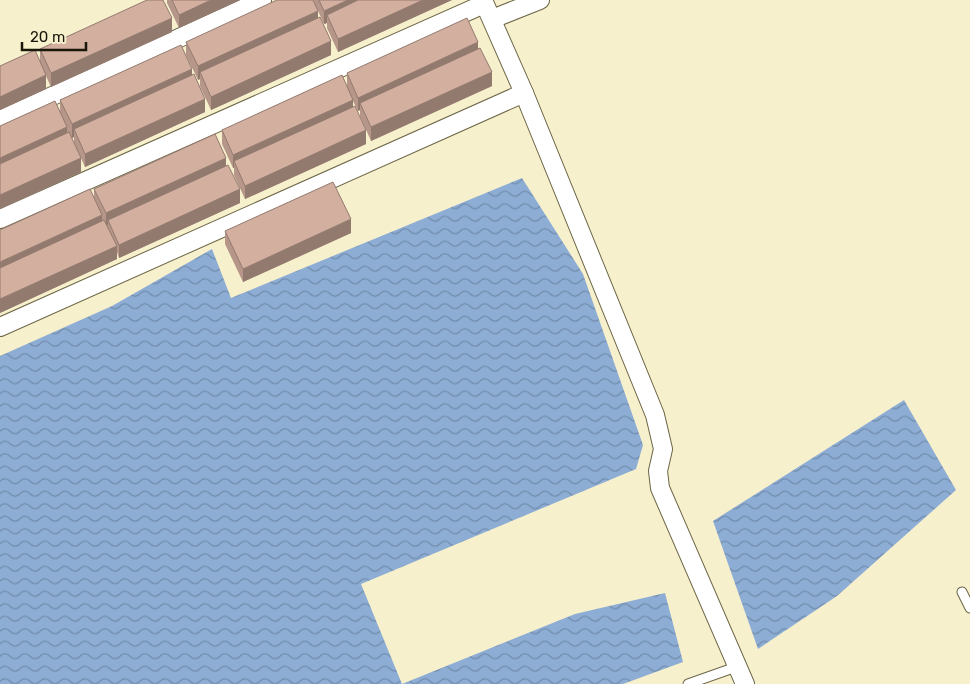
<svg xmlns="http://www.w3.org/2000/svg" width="970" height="684" viewBox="0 0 970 684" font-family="Rubik,sans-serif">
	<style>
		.water { fill: url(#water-waves) }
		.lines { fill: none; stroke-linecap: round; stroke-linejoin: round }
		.service-casing { stroke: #6c6647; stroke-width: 11 }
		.minor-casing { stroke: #6c6647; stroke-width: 20 }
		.service { stroke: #fff; stroke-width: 9 }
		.minor { stroke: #fff; stroke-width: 18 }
		.wall { fill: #b59689 }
		.shaded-wall { fill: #937a6f }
		.building { fill: #d2af9f; stroke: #937a6f }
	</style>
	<defs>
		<pattern id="water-waves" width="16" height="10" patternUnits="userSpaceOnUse" patternTransform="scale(1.25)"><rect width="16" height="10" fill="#8dadd5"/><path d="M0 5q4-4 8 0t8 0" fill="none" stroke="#728cab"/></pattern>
	</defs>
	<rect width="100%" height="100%" fill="#f7f0cd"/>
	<g class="water">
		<path d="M522,178l61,96 60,171 -7,24 -275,115 41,100 173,-70 90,-21 18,69 -60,22h-623v-328l112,-50 100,-57 19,49z"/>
		<path d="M904,400l52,90 -119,106 -79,53 -45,-128z"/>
	</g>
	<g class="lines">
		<defs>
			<g id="service">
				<path d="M962,592l8,16"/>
				<path d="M688,684l51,-18"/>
			</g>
			<g id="minor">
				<path d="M483,0l41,93 131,322 8,34 -5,22 2,17 85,196"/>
				<path d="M492,19l48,-19"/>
				<path d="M0,120l262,-120"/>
				<path d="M0,219l484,-215"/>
				<path d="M0,327l524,-234"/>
			</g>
		</defs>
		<use href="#service" class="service-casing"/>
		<use href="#minor" class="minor-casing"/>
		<use href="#service" class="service"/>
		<use href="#minor" class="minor"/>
	</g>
	<g class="wall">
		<path d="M167,0h73l-61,28 -12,-25z"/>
		<path d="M313,0h139l-114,52 -11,-24v-5l-3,1z"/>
		<path d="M318,18l13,37 -120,55 -11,-24v-7l-2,1 -12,-25v-13z"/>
		<path d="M172,32l-121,55 -5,-11v13l-46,21v-44l40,-5v-12z"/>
		<path d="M478,48l14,38 -121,55 -11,-25v-6l-2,1 -5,-10v6l13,37 -121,55 -11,-24v-7h-1l-11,-24v-14l125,-44v-13z"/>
		<path d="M192,75l13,37 -120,55 -11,-24v-6l-2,1 9,34 -81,37 60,-96v-13z"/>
		<path d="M226,166l14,37 -121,55 -2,-6v7l-117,54 94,-115v-9z"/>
		<path d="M225,231l126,2 -108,49 -18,-38z"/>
	</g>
	<g class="shaded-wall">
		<path d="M211,0h29l-61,28v-13z"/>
		<path d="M348,0h29l-50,15v8l-3,1v-13z"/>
		<path d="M423,0h29l-114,52v-13z"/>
		<path d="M318,11v14l-118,47v7l-2,1v-14z"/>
		<path d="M172,18v14l-121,55v-14z"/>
		<path d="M331,41v14l-120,55v-13z"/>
		<path d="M478,42v14l-118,47v7l-2,1v-13z"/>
		<path d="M192,69v14l-118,46v8l-2,1v-14z"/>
		<path d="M492,72v14l-121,55v-14z"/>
		<path d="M46,75v14l-46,21v-13z"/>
		<path d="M205,99v13l-120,55v-13z"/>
		<path d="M353,100v13l-119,48v7h-1v-13z"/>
		<path d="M67,127v13l-67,31v-13z"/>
		<path d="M366,130v14l-121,55v-13z"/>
		<path d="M81,158v14l-81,37v-14z"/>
		<path d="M226,158v13l-118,49v5l-2,2v-14z"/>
		<path d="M240,189v14l-121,55v-13z"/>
		<path d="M102,215v14l-102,46v-13z"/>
		<path d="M351,219v14l-108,49v-13z"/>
		<path d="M117,246v13l-117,54v-14z"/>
	</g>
	<g class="building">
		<path d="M147,0h16l9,18 -121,55 -11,-24z"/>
		<path d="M172,0h39l-32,15z"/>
		<path d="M277,0h36l5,11 -120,55 -12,-24z"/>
		<path d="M319,0h29l-24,11z"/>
		<path d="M358,0h65l-85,39 -11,-24z"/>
		<path d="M320,17l11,24 -120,56 -11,-25z"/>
		<path d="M467,18l11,24 -120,56 -11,-25z"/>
		<path d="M181,45l11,24 -120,55 -12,-24z"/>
		<path d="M480,48l12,24 -121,55 -11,-24z"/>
		<path d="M35,50l11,25 -46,22v-31z"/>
		<path d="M194,74l11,25 -120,55 -11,-25z"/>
		<path d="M342,75l11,25 -120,55 -11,-25z"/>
		<path d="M55,101l12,26 -67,31v-32z"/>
		<path d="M355,106l11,24 -121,56 -11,-25z"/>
		<path d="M69,132l12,26 -81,37v-31z"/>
		<path d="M215,134l11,24 -120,55 -12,-24z"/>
		<path d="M228,165l12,24 -121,56 -11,-25z"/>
		<path d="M333,182l18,37 -108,50 -18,-38z"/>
		<path d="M90,189l12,26 -102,47v-32z"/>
		<path d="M104,220l13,26 -117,53v-31z"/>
	</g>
	<path d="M22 42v8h64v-8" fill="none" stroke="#19170a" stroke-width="2.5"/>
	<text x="30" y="42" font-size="15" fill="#19170a" stroke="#f7f0cd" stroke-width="4" paint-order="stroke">20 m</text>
</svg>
